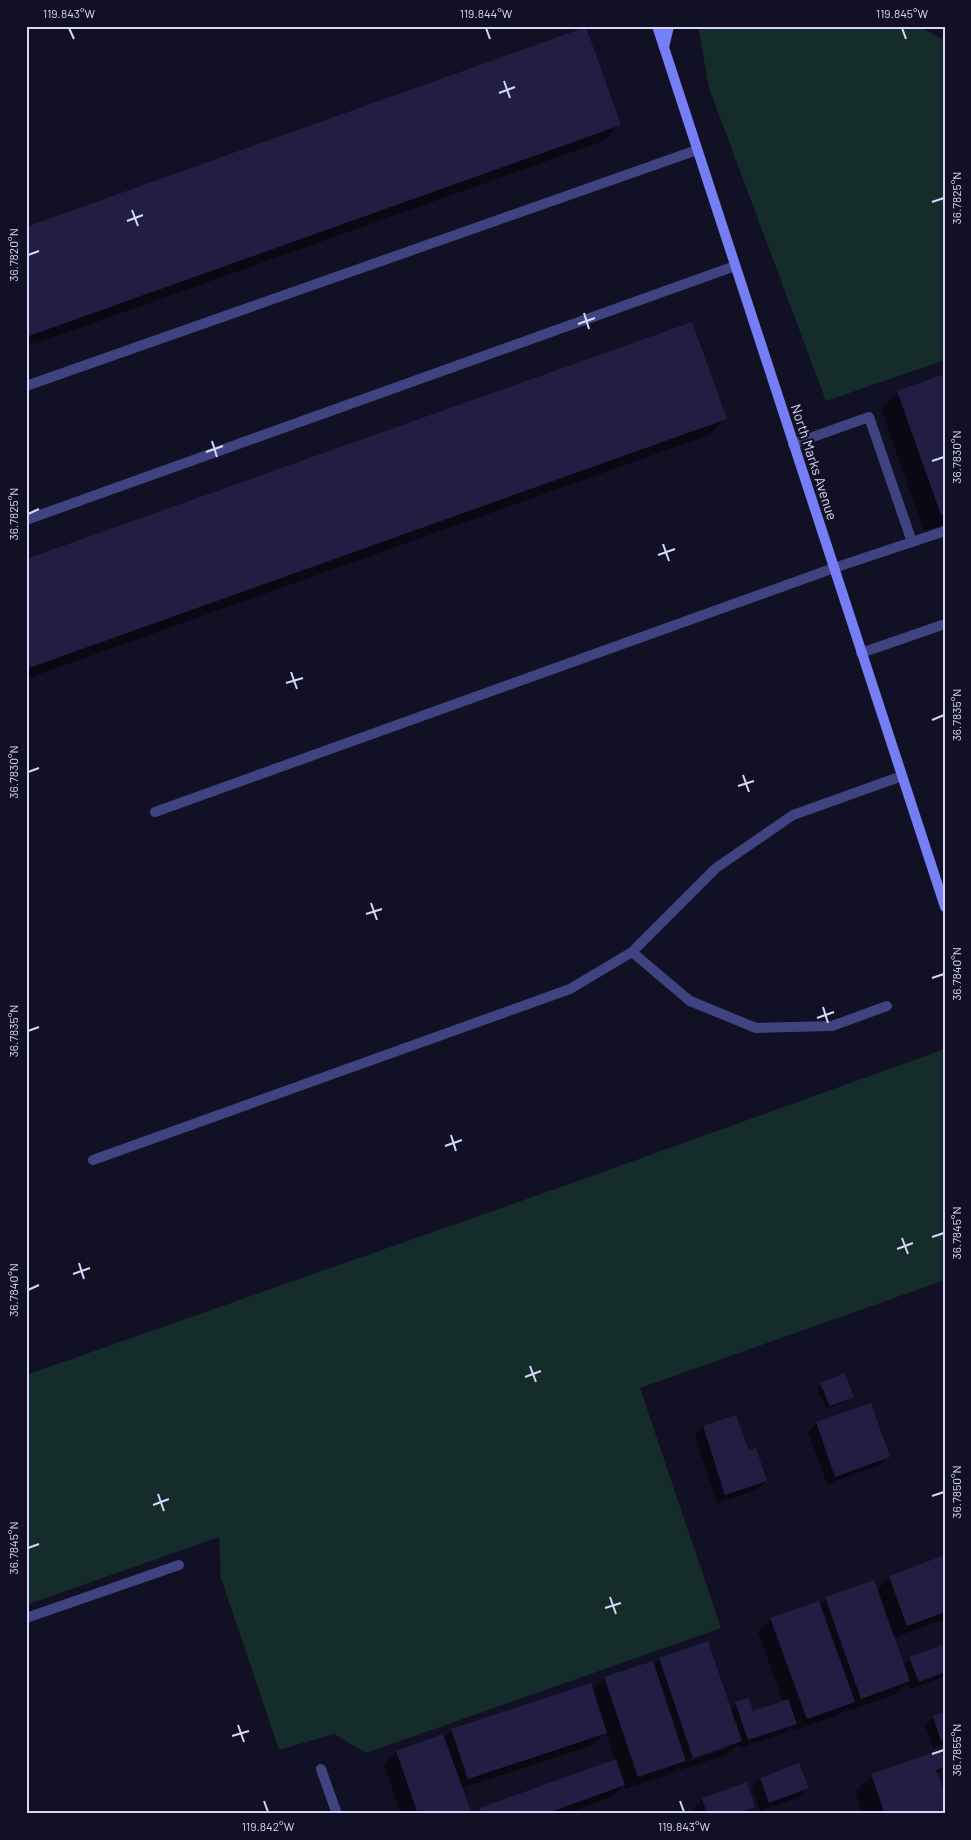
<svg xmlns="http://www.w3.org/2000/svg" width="971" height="1840" viewBox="0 0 971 1840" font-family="Barlow,sans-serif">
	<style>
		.green { fill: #142d2a }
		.shadow { fill: #0007; fill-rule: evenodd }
		.building { fill: #221e43 }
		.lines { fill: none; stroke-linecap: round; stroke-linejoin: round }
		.service { stroke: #3f437f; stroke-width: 10 }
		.minor { stroke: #3f437f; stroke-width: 10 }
		.secondary { stroke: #757ef4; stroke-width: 10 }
		.ticks { fill: none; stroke: #d7d6fc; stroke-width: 2 }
		.labels { text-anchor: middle; stroke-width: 4.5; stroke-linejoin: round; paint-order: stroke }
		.street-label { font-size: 14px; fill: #d7d6fc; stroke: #121024 }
		.neatline { fill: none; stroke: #d7d6fc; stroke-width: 2 }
		.ticks-label { font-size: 12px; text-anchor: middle; fill: #d7d6fc }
	</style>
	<rect width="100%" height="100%" fill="#121024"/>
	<g class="green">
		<path d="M698,26h221l26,15v319l-119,41 -117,-313z"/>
		<path d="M945,1049v231l-305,108 81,240 -355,125 -32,-19 -55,16 -58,-172 -2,-41 -193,68v-230l552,-194z"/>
	</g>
	<g class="shadow">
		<path d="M620,125l-17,16 -577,206v-119z"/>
		<path d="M945,376v148l-21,7 -43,-122 17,-16z"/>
		<path d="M725,419l-16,16 -683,244v-119z"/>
		<path d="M821,1384l31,12 -4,4 -22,9 -9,-21z"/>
		<path d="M736,1416l12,37 18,28 -9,9 -40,13 -22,-67 8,-8z"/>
		<path d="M817,1423l72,34 -9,8 -53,19 -19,-52z"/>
		<path d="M945,1557v62l-52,19 10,27 7,-7 35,-13v31l-35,13 -3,-6 -11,11 -48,17 -1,-4 -6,7 -47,17 -2,-4 -5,5 -47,16 -2,-4 -10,10 -48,16 -1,-3 -7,7 -47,15 -1,-4 -13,12 -46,17h-89l4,-5 135,-49 -9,-28 -13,13 -131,43 9,26h-70l-17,-49 12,-13 48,-14 8,-8 140,-39 13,-13 48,-12 7,-7 70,50 6,-6 16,9 31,-10 -25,-70 13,-13 48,-14 7,-7 50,-7 14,-14zM727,1745v3l-40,14v-3z"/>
		<path d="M945,1713v31l-12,4 -8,-23 9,-8z"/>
		<path d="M799,1765l8,23 -8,9 -39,14 -8,-23 8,-9z"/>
		<path d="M945,1767l-8,8 8,39h-82l-8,-22 17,-17z"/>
		<path d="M746,1783l8,24 -7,7h-51l-2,-6 8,-9z"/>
	</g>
	<g class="building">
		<path d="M586,27l35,98 -595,212v-110z"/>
		<path d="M692,322l35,97 -701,250v-110z"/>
		<path d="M945,374v140l-4,1 -44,-124z"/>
		<path d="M845,1373l9,24 -24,9 -10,-23z"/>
		<path d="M871,1403l19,54 -55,20 -19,-55z"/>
		<path d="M736,1415l13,36 7,-3 11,33 -42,14 -22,-69z"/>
		<path d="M945,1555v57l-38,14 -18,-50z"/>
		<path d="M874,1580l36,101 -49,18 -36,-102z"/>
		<path d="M819,1601l36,101 -48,17 -37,-101z"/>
		<path d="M708,1641l34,100 -49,17 -34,-100z"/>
		<path d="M945,1644v28l-26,10 -10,-25z"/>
		<path d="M653,1661l33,100 -48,16 -34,-100z"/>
		<path d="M591,1683l16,50 -139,46 -17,-50z"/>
		<path d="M749,1698l4,13 35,-12 9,25 -49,16 -13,-38z"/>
		<path d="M945,1712v27l-4,2 -8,-25z"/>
		<path d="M443,1734l29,80h-54l-22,-63z"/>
		<path d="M940,1750l5,11v6l-9,3 9,24v20h-60l-14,-40z"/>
		<path d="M616,1759l9,26 -80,29h-63l-3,-6z"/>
		<path d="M799,1763l10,25 -40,15 -9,-25z"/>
		<path d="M747,1782l8,25 -18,7h-30l-5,-16z"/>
	</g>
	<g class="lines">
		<g class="service">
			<path d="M26,386l671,-236"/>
			<path d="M793,444l76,-27 43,125"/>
			<path d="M26,520l709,-254"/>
			<path d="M861,653l84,-29"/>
			<path d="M155,812l679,-244 111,-37"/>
			<path d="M632,952l58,49 66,27 76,-2 55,-20"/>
			<path d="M93,1160l477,-171 62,-37 84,-84 77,-53 109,-39"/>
		</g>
		<g class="minor">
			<path d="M26,1618l153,-53"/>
			<path d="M321,1769l16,45"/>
		</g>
		<g class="secondary">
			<path d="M657,26l288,881"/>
			<path d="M664,47l5,-21"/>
		</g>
	</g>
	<path class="ticks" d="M69,28l5,11M486,28l4,11M902,28l4,11M504,81l6,17M499,93l16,-6M932,202l12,-4M132,210l6,16M127,221l16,-6M28,255l11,-4M584,313l5,16M578,324l17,-6M212,441l5,16M206,452l17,-6M932,461l12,-4M28,514l11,-5M663,544l6,17M658,555l17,-6M291,672l6,17M286,683l17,-5M932,720l12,-5M28,772l11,-4M743,775l6,17M738,786l16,-5M371,903l6,17M366,914l16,-5M932,978l12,-4M823,1007l5,16M817,1018l17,-6M28,1031l11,-4M451,1135l5,16M445,1146l17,-6M932,1237l12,-4M902,1238l6,16M897,1249l16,-6M79,1263l5,16M73,1274l17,-6M28,1290l11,-5M530,1366l6,16M525,1377l16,-6M158,1494l6,17M932,1496l12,-4M153,1505l16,-6M28,1548l11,-4M610,1597l6,17M605,1608l16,-5M238,1725l6,17M232,1736l17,-5M932,1754l12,-4M264,1801l4,11M680,1801l4,11"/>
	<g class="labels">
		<g class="street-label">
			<text transform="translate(814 462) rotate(72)" y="5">North Marks Avenue</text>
		</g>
	</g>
	<rect width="971" height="1840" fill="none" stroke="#121024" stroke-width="55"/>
	<rect x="28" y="28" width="916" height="1784" class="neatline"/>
	<g class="ticks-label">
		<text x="69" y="18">119.843°W</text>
		<text x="486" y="18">119.844°W</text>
		<text x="902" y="18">119.845°W</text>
		<text transform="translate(957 198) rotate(-90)" y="4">36.7825°N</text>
		<text transform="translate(14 255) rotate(-90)" y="4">36.7820°N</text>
		<text transform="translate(957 457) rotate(-90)" y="4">36.7830°N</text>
		<text transform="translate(14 514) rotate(-90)" y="4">36.7825°N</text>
		<text transform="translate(957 715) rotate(-90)" y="4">36.7835°N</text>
		<text transform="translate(14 772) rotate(-90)" y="4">36.7830°N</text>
		<text transform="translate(957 974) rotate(-90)" y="4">36.7840°N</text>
		<text transform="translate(14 1031) rotate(-90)" y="4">36.7835°N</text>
		<text transform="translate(957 1233) rotate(-90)" y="4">36.7845°N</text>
		<text transform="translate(14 1290) rotate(-90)" y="4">36.7840°N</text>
		<text transform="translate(957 1492) rotate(-90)" y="4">36.7850°N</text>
		<text transform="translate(14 1548) rotate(-90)" y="4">36.7845°N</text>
		<text transform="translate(957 1750) rotate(-90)" y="4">36.7855°N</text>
		<text x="268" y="1831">119.842°W</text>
		<text x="684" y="1831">119.843°W</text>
	</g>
</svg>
